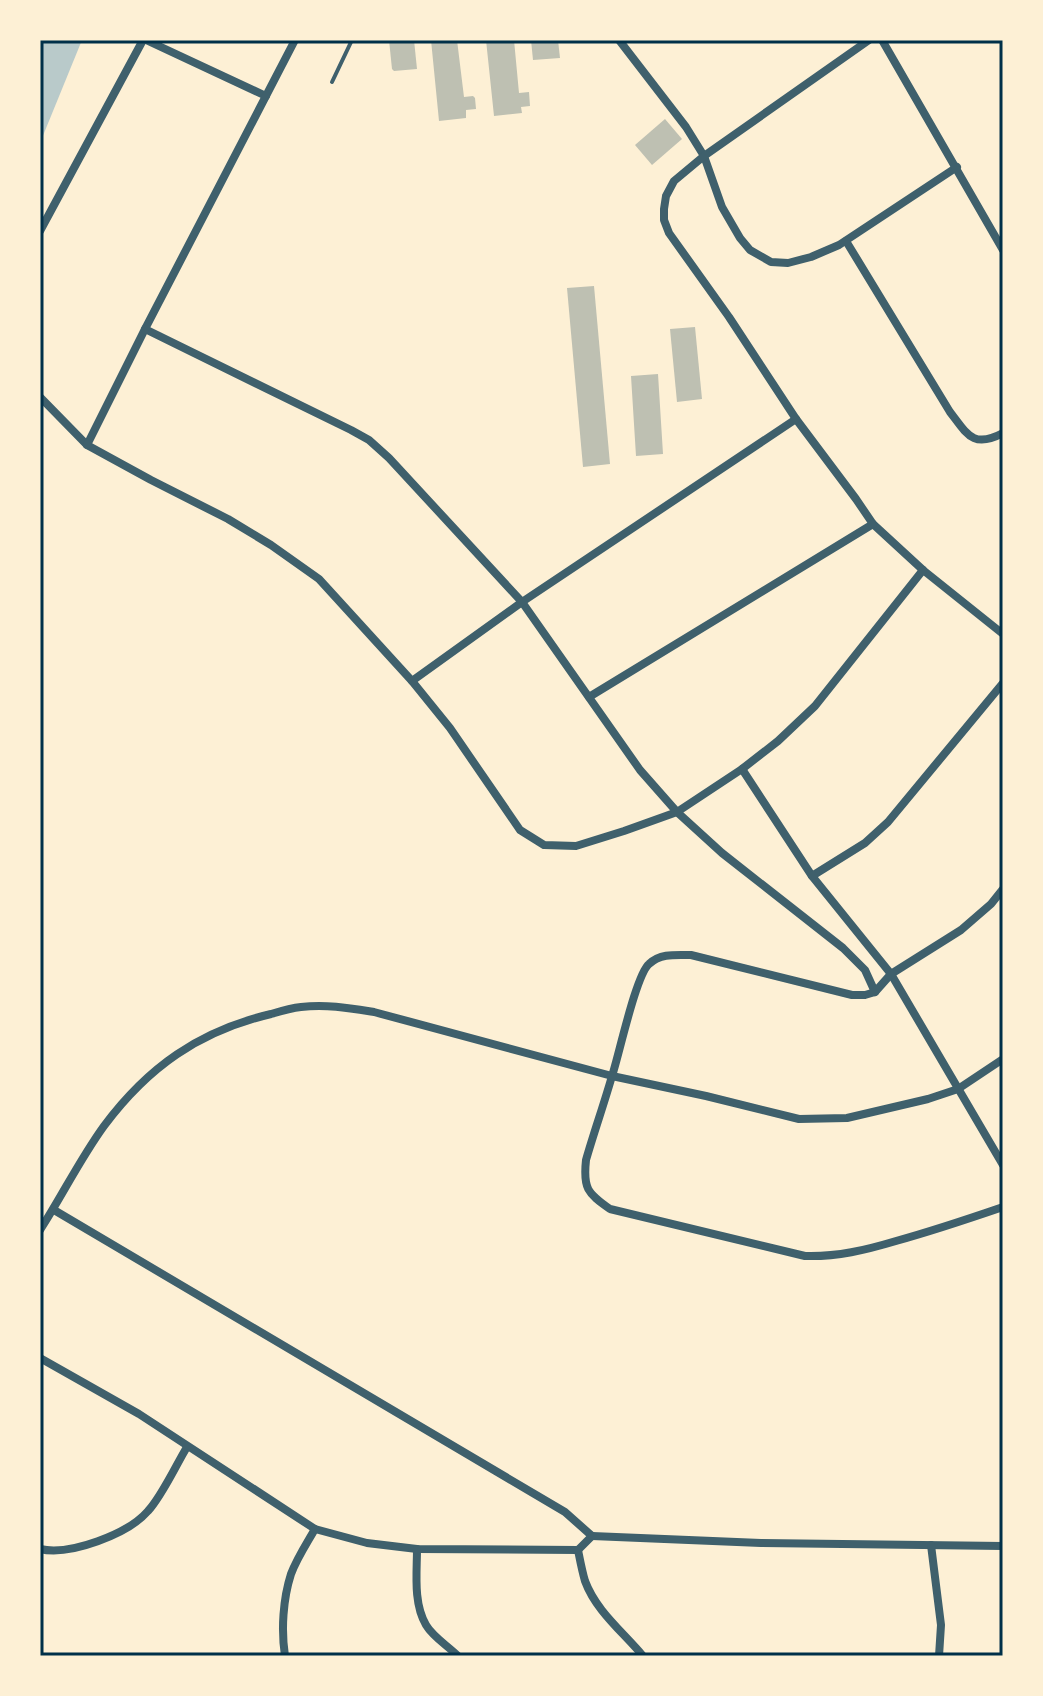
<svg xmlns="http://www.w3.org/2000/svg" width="1043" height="1696" viewBox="0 0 1043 1696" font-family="'Roboto Condensed',sans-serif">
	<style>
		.green { fill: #b9caca }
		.building { fill: #bec0b2 }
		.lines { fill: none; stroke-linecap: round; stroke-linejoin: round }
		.service { stroke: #3f606c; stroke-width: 4 }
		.minor { stroke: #3f606c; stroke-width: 8 }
		.neatline { fill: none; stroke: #003049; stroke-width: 3 }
	</style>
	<rect width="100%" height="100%" fill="#fdf0d5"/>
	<path class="green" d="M40,40h42l-42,103z"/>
	<g class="building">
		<path d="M389,40h25l3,29 -23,2 -2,-2z"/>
		<path d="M431,40h26l7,57 9,-1 2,2 1,11 -10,1v8l-27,3z"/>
		<path d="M486,40h28l5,53 10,-1 1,14 -9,1 1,6 -28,3z"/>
		<path d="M531,40h27l2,18 -27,2z"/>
		<path d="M665,119l17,20 -30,26 -17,-20z"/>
		<path d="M594,286l16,178 -27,3 -16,-179z"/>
		<path d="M695,327l7,72 -25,3 -7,-73z"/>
		<path d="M658,374l5,80 -27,2 -5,-80z"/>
	</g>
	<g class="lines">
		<path class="service" d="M332,82l20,-42"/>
		<g class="minor">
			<path d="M146,40l120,56"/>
			<path d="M619,40l67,87 18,29 18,51 18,31 10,12 21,12 17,1 23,-6 28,-12 118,-78"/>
			<path d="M869,40l-165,116 -30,25 -8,15 -2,13v11l5,13 60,84 67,102 60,80 17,25 50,46 80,64"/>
			<path d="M882,40l121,210"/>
			<path d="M40,231l103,-191"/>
			<path d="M846,241l104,171c17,22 23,37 53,21"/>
			<path d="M145,329l206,101 18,10 20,18 133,144 118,168 37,42 45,41 121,95 22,22 10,22"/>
			<path d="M40,397l47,48 64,35 77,39 43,26 48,34 93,102 38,47 70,102 24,15 32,1 48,-15 53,-19 65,-43 36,-28 37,-35 108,-136"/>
			<path d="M87,445l58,-116 150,-289"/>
			<path d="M412,681l110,-79 274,-183"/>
			<path d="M589,697l284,-173"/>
			<path d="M742,769l70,107 79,98 112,191"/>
			<path d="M812,876l53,-33 23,-21 115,-139"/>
			<path d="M1003,889l-12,15 -30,26 -70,44 -16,18 -10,3h-13l-161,-40c-15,0 -30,-2 -42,9 -13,11 -30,91 -37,112 -8,28 -18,56 -26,84 -3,28 1,33 24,49l195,47c32,1 61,-6 91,-15 36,-10 72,-22 107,-34"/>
			<path d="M54,1210l511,302 27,24"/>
			<path d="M40,1230c22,-34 40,-71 64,-104 44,-59 95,-95 167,-112 10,-3 20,-6 30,-7 25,-3 48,1 73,5l238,64 94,20 93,23 48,-1 81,-19 30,-10 45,-30"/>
			<path d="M40,1358l99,56 176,115 52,14 50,6 161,1 14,-14"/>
			<path d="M592,1536l169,7 242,3"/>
			<path d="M931,1545l10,80 -2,31"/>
			<path d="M40,1549c30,7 88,-15 108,-38 14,-15 28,-46 39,-64"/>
			<path d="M417,1549c0,23 -4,54 9,76 7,12 22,21 32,31"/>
			<path d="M578,1550c2,10 4,21 7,31 11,30 38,51 58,75"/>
			<path d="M285,1656c-4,-26 -2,-57 6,-82 6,-16 16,-31 24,-45"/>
		</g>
	</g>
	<rect width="1043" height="1696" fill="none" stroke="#fdf0d5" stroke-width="84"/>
	<rect x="42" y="42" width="959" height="1612" class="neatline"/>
</svg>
